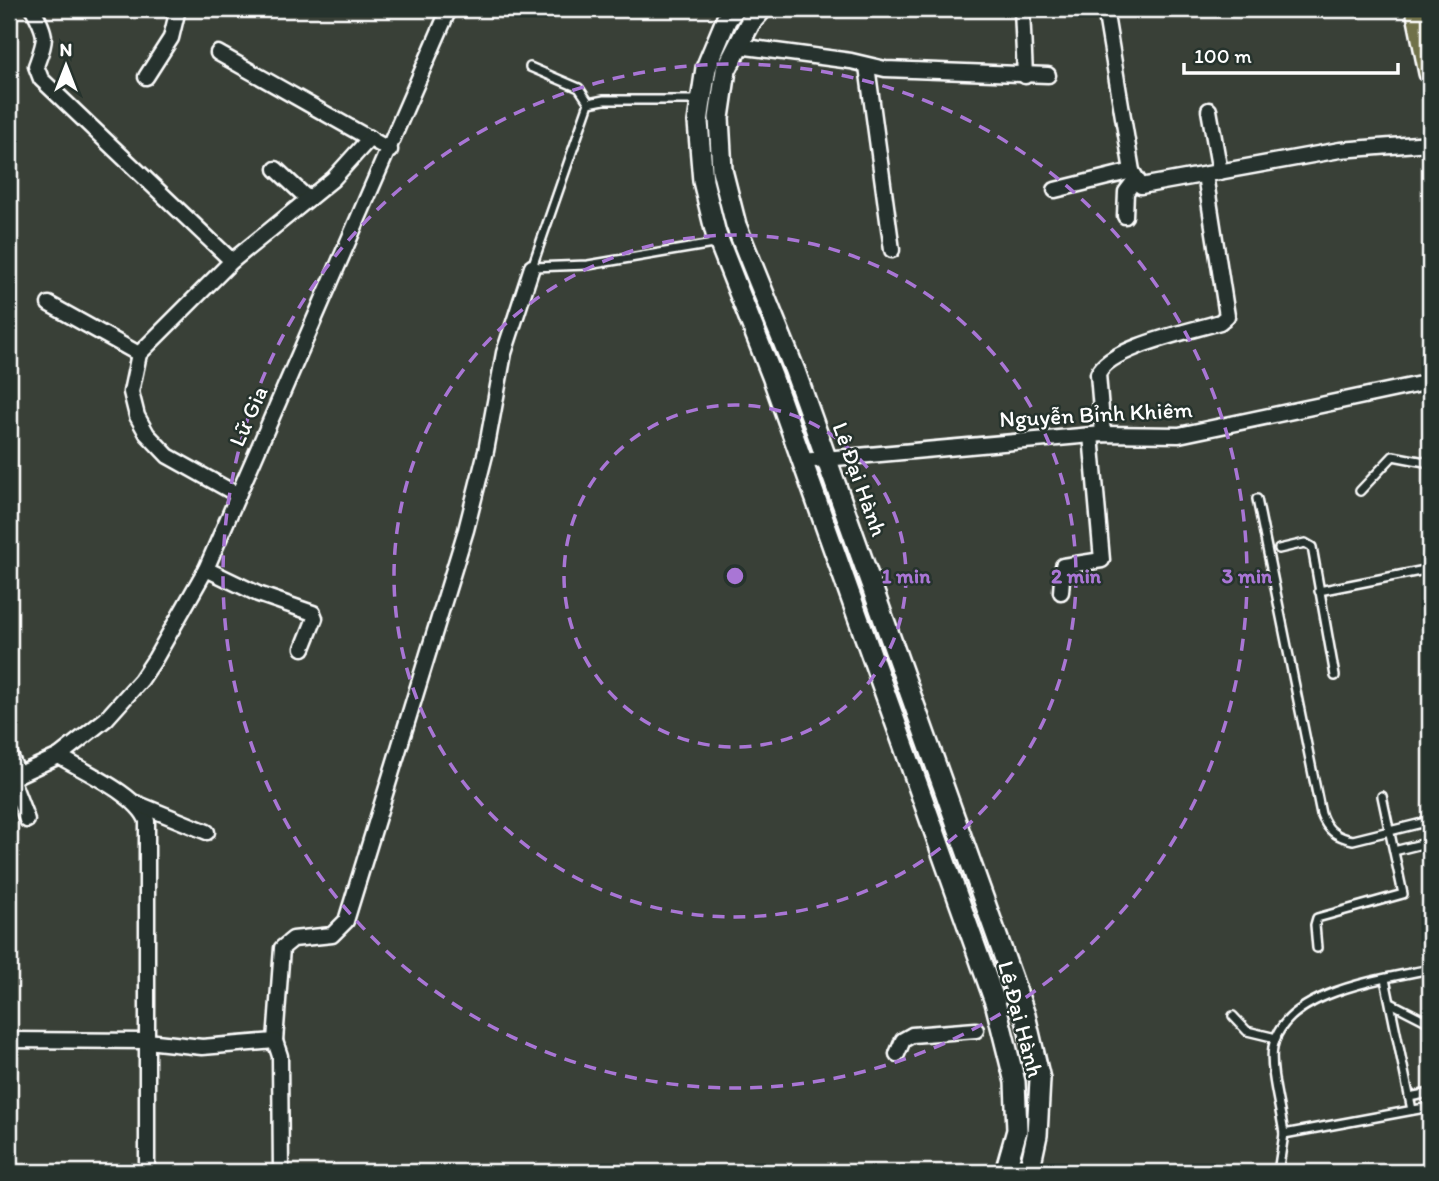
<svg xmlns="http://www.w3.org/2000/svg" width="1439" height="1181" viewBox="0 0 1439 1181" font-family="Itim,sans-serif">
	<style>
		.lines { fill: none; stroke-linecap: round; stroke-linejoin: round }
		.service-casing { stroke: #fff; stroke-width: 12 }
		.minor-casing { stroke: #fff; stroke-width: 19 }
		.secondary-casing { stroke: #fff; stroke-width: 24 }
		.primary-casing { stroke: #fff; stroke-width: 26 }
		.service { stroke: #26332d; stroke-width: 7 }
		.minor { stroke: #26332d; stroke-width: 14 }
		.secondary { stroke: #26332d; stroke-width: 19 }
		.primary { stroke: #6f714a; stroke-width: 21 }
		.ring { fill: none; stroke: #a976d5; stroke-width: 3.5; stroke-dasharray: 12 9 }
		.labels { text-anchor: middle; stroke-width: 5; stroke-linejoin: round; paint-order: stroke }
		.street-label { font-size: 23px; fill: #fff; stroke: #26332d }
		.centre { fill: #a976d5; stroke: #26332d; stroke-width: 3.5 }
		.ring-label { font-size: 21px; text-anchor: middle; font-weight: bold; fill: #a976d5; stroke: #26332d; stroke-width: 5; stroke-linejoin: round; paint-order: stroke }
	</style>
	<rect width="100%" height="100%" fill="#394037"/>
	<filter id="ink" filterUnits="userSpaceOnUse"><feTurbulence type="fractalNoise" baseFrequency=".0143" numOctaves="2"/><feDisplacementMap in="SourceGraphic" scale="14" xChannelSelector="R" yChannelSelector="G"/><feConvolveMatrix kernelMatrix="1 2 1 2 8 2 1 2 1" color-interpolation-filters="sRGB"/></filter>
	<g filter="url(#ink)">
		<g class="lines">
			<defs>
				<g id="service">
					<path d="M530,67l49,21 10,15"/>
					<path d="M700,100h-96l-15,3 -57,164 56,-2 131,-22"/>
					<path d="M1360,491l33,-35 37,7"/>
					<path d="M1257,499l64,315c6,16 15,23 32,26l77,-19"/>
					<path d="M1279,549l26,-6 7,4 23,129"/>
					<path d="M1319,591l111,-22"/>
					<path d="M1394,851l36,-9"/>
					<path d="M1317,948l-2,-23 2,-7 86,-24 -21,-98"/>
					<path d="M1430,969c-46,10 -146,22 -157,78 -4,23 8,63 11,87l146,-27"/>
					<path d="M1385,979l27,131"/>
					<path d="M1391,1003l39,20"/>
					<path d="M1233,1016l14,15 29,7"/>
					<path d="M1409,1097l21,-4"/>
					<path d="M1278,1172l6,-38"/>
				</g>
				<g id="minor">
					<path d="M33,9c15,28 13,29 3,57l5,13 191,182"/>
					<path d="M1022,9l3,67"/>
					<path d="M1105,9l27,162 9,15 199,-36 90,-7"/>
					<path d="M738,46l113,15 34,8 163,6"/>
					<path d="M218,53l172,97"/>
					<path d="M867,66l25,184"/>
					<path d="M146,77l25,-39 7,-29"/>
					<path d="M1209,110l11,62"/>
					<path d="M276,169l32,30"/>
					<path d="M1055,190l77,-19"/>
					<path d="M1125,216l1,-24 9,-12"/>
					<path d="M49,304l90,50"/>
					<path d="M1103,434l-5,-60c11,-27 94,-43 122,-52l7,-6 -22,-141"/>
					<path d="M802,461l301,-27 76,1 251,-53"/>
					<path d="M238,495l-70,-39 -21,-22 -10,-18 -6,-24 8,-38 93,-93 101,-82 37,-41"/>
					<path d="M206,569l52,25 55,19 2,5 -12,30"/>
					<path d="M1061,592l2,-26 39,-6 -11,-125"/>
					<path d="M9,752l9,23"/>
					<path d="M59,756c24,15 79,39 88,65v351"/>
					<path d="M11,778l16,42"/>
					<path d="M9,779l50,-23 47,-37 35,-39 14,-21 51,-90 243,-560"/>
					<path d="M136,803l71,29"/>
					<path d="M9,1040l138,1 55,6 73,-6 7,-93 11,-9 39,-4 14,-14 120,-391 20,-79 18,-98 28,-86"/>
					<path d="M275,1041l5,15 1,116"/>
					<path d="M897,1054l6,-14 9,-5 64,-5"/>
				</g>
				<g id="secondary">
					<path d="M734,9l-8,11 -20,48 -8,54 5,59 13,53 56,142 223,626 20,80 2,48 -12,42"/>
					<path d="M762,9l-12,14 -24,47 -7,48 3,52 14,55 59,146 230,644 15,64 -3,56 -8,37"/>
				</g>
				<path id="primary" d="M1417,9l13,64"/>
			</defs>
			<use href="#service" class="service-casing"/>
			<use href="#minor" class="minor-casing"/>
			<use href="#secondary" class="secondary-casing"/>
			<use href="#primary" class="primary-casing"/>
			<use href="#service" class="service"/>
			<use href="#minor" class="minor"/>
			<use href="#secondary" class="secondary"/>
			<use href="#primary" class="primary"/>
		</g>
	</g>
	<g class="ring">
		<circle cx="735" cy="576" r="171"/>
		<circle cx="735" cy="576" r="341"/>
		<circle cx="735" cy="576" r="512"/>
	</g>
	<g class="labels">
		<g class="street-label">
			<text transform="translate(1096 414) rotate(-3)" y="8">Nguyễn Bỉnh Khiêm</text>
			<text transform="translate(248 416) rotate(-66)" y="8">Lữ Gia</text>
			<text transform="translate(860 479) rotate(70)" y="8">Lê Đại Hành</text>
			<text transform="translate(1021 1019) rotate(75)" y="8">Lê Đại Hành</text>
		</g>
	</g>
	<circle cx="735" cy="576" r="10" class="centre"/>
	<g class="ring-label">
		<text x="906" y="583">1 min</text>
		<text x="1076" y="583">2 min</text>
		<text x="1247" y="583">3 min</text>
	</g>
	<rect width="1439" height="1181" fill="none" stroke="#26332d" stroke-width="35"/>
	<rect x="18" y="18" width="1404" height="1146" fill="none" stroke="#fff" stroke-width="2.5" filter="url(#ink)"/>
	<g transform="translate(66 66)" stroke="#26332d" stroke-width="5" paint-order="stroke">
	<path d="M0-5L12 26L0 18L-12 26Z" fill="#ffffff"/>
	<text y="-10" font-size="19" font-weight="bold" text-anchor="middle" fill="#ffffff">N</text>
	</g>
	<path d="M1184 63v10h214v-10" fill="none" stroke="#ffffff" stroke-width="3.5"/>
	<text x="1194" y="63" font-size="21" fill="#ffffff" stroke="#26332d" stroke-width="5" paint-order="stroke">100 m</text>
</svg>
